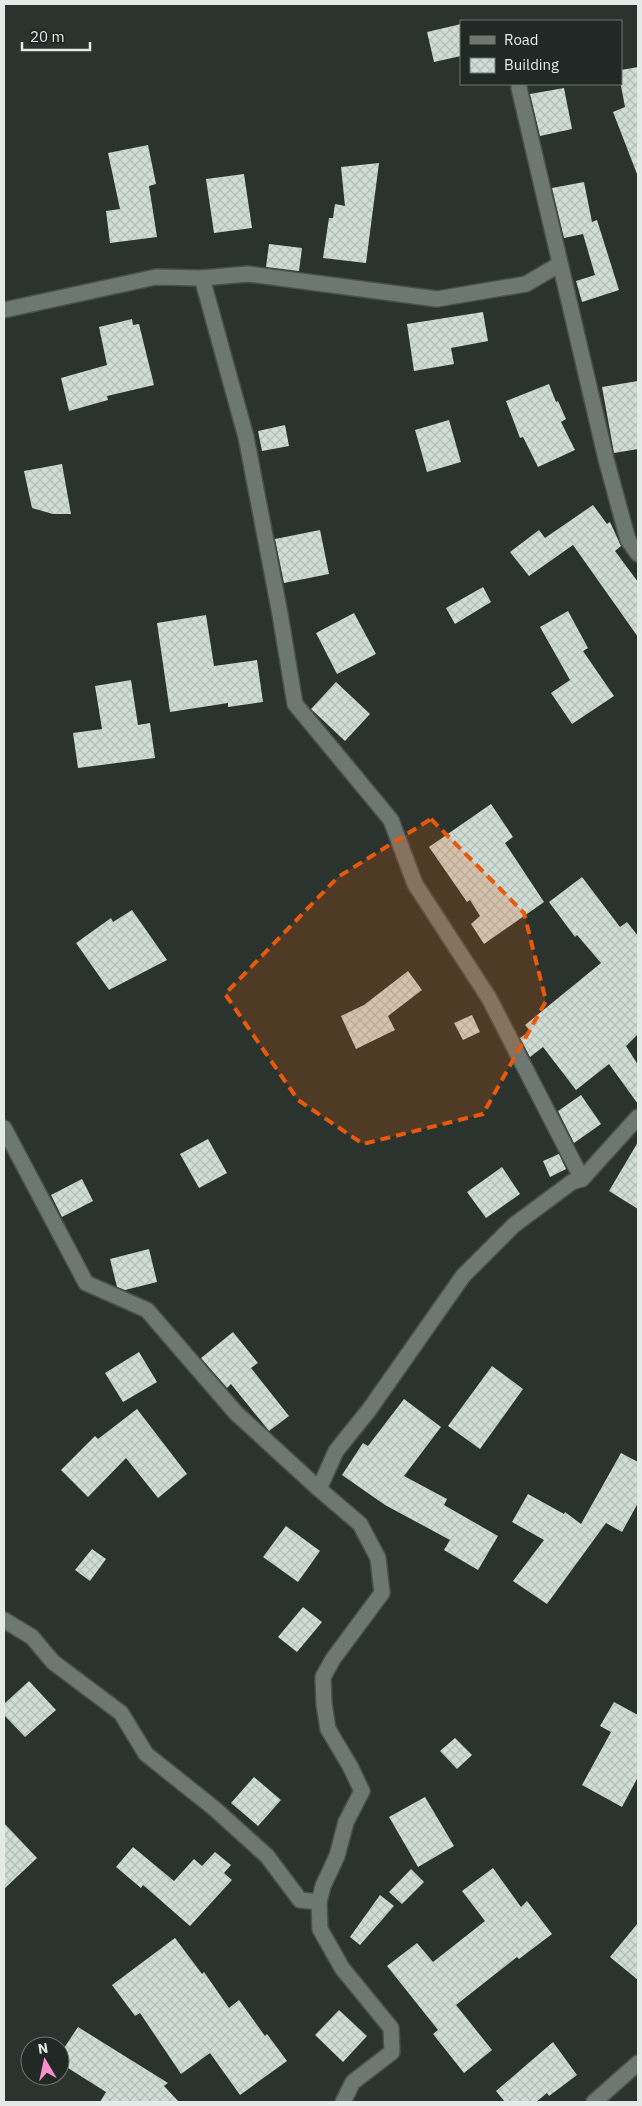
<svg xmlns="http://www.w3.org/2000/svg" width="642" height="2106" viewBox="0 0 642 2106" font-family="'IBM Plex Sans',sans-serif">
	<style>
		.building { fill: url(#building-cross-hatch) }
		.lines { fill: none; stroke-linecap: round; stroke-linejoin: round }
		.minor-casing { stroke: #49504d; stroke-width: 18 }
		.minor { stroke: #6e7873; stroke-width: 15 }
		.marked { fill: #e8590c; fill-opacity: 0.2; stroke: #e8590c; stroke-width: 4; stroke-dasharray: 10 6; stroke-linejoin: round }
	</style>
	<defs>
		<pattern id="building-cross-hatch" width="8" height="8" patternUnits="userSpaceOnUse" patternTransform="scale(1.25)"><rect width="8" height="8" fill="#d0dcd6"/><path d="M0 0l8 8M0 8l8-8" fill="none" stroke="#b4beb9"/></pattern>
	</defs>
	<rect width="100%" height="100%" fill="#2a332e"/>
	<g class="building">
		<path d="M461,24v32l-27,6 -7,-30z"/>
		<path d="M638,67v107h-1l-24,-62 12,-5 -4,-21v-16z"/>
		<path d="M564,88l8,41 -32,7 -10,-42z"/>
		<path d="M148,145l8,39 -7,2 8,51 -47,6 -4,-32 14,-2 -12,-56z"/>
		<path d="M379,163l-13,100 -43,-5 6,-40h4l2,-14 10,2 -4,-39z"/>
		<path d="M244,174l8,54 -38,5 -8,-54z"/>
		<path d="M584,182l8,40 5,-2 22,70 -37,12 -6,-21 19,-6 -12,-41 -19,4 -12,-50z"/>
		<path d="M269,244l33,4 -3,23 -33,-4z"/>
		<path d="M483,312l5,29 -37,7 3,16 -40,7 -7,-47z"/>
		<path d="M132,319l1,6 6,-1 15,61 -47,11 1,4 -39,11 -8,-33 46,-13 -8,-38z"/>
		<path d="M638,381v68l-24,4 -12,-66z"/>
		<path d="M549,384l7,18 2,-1 8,18 -5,3 14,28 -37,17 -15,-30 -3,1 -14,-37z"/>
		<path d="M449,420l12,42 -34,10 -12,-42z"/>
		<path d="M285,425l4,21 -27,5 -4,-20z"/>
		<path d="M62,464l9,50h-18l-21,-6 -8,-37z"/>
		<path d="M593,505l14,19 3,-2 11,24 -6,5 23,31v55l-65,-92 -44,31 -19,-24 29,-22 6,8z"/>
		<path d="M320,530l9,44 -45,9 -9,-44z"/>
		<path d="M483,587l8,15 -36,22 -9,-16z"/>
		<path d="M568,611l20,37 -5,3 31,45 -42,28 -21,-31 19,-13 -30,-53z"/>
		<path d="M354,613l22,41 -39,20 -21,-41z"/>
		<path d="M206,615l8,51 43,-6 6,42 -35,5v-4l-58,9 -13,-89z"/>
		<path d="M131,680l7,45 12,-2 5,35 -77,10 -5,-35 29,-4 -7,-43z"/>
		<path d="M336,682l34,32 -25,27 -34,-32z"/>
		<path d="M491,804l22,33 -8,6 39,59 -60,42 -13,-20 9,-8 -10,-16 -3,2 -38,-55z"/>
		<path d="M582,877l38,50 7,-5 11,14v98l-12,12 12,19v39l-29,-40 -33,26 -33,-43 -13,10 -10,-19 10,-7 -5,-6 76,-62 -24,-28 -2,2 -26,-35z"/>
		<path d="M132,910l35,50 -58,30 -33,-47 35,-25 2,4z"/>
		<path d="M408,971l14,19 -34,26 7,14 -39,19 -15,-33 23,-11z"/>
		<path d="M472,1015l8,17 -17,8 -9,-17z"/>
		<path d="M581,1095l20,29 -27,19 -16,-32z"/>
		<path d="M208,1139l19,34 -28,15 -19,-34z"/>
		<path d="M638,1142v67l-29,-18z"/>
		<path d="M559,1154l7,15 -16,8 -7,-16z"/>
		<path d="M502,1167l18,27 -34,24 -19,-26z"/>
		<path d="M82,1179l11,22 -31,16 -11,-22z"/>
		<path d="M149,1249l8,33 -32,8 -8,-3 -7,-28z"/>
		<path d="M233,1332l25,31 -7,5 38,48 -20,15 -38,-47 -4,4 -26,-30z"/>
		<path d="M139,1352l18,30 -34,20 -18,-29z"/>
		<path d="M492,1366l31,23 -43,60 -32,-23z"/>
		<path d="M404,1399l37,28 -37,49 43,23 -3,6 54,31 -20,34 -34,-20 6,-10 -65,-35 -43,-30 21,-32 5,3z"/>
		<path d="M137,1409l50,65 -29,24 -32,-40 -38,39 -27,-27 34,-34 3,3z"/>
		<path d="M621,1453l17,9v41l-16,29 -16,-9 -59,81 -34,-23 31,-41 -32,-18 16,-28 36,20 1,-2 16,12z"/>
		<path d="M286,1526l34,25 -22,31 -35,-25z"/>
		<path d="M92,1549l14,10 -16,22 -15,-11z"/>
		<path d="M303,1607l19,15 -25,30 -19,-15z"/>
		<path d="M29,1681l27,29 -31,27 -21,-22v-11z"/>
		<path d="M614,1702l24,13v62l-16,30 -40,-22 29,-53 -11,-6z"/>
		<path d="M455,1738l17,17 -15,14 -17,-18z"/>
		<path d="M254,1777l27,23 -23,26 -27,-23z"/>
		<path d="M425,1797l29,49 -36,21 -29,-50z"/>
		<path d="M4,1823l33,35 -33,31z"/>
		<path d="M133,1847l41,34 20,-22 8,7 13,-14 16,13 -7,8 8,7 -42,46 -47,-41 -2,3 -25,-21z"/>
		<path d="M493,1868l28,39 6,-6 25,33 -33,25 -2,-2 -61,48 36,45 -28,23 -31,-39 5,-4 -51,-64 30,-23 16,19 52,-41 -23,-30z"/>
		<path d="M411,1869l13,13 -22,22 -13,-12z"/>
		<path d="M380,1895l14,11 -34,39 -10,-8z"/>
		<path d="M638,1923v57l-28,-23z"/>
		<path d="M175,1938l27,36 2,-2 25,36 10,-8 26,36 2,-2 20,27 -47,34 -30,-42 -29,21 -41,-61 -5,3 -23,-31z"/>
		<path d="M339,2010l28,26 -24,26 -28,-27z"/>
		<path d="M78,2027l90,56 -4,3 15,16h-79l6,-10 -46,-29v-9z"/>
		<path d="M553,2042l24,33 -28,21 -2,-3 -11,9h-31l-9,-11z"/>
	</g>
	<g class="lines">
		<defs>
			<g id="minor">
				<path d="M519,88l87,371 22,81 10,14"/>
				<path d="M202,278l44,159 34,177 15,90 96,116 24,64 74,114 93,181"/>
				<path d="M4,310l152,-33 46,1 46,-4 189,25 89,-15 34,-20"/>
				<path d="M4,1128l82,155 61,27 89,103 83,76"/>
				<path d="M4,1620l28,17 21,25 68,51 25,41 69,55 52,47 33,44 19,2"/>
				<path d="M343,2102l10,-20 39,-30 -1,-24 -49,-60 -22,-39 -1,-27 4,-16 14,-30 9,-34 16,-31 -12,-25 -22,-37 -4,-25 -1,-27 10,-18 49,-66 -4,-35 -18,-34 -41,-35 17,-38 33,-41 94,-134 51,-51 58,-43 10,-3 56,-62"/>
				<path d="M594,2102l44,-39"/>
			</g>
		</defs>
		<use href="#minor" class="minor-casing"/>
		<use href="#minor" class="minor"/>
	</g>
	<path class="marked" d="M431,819l93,94 22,88 -63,113 -120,30 -65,-44 -73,-106 113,-117z"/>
	<rect width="642" height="2106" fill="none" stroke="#e4eae7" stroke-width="10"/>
	<rect x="460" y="20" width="162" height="65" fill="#202925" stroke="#6e7673"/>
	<rect x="470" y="36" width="25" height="8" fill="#6e7873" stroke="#6e7673"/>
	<text x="504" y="45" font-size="15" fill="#e4eae7">Road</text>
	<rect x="470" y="58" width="25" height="15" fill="url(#building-cross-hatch)" stroke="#6e7673"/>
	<text x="504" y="70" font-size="15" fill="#e4eae7">Building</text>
	<g transform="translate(45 2061) rotate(351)"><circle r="24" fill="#202925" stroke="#6e7673"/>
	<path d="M0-4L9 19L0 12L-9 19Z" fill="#f890cc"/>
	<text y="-8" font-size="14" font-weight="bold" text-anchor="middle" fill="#e4eae7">N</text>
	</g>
	<path d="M22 42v8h68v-8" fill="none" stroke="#e4eae7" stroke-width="2.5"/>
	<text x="30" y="42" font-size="15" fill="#e4eae7" stroke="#202925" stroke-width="4" paint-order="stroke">20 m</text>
</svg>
